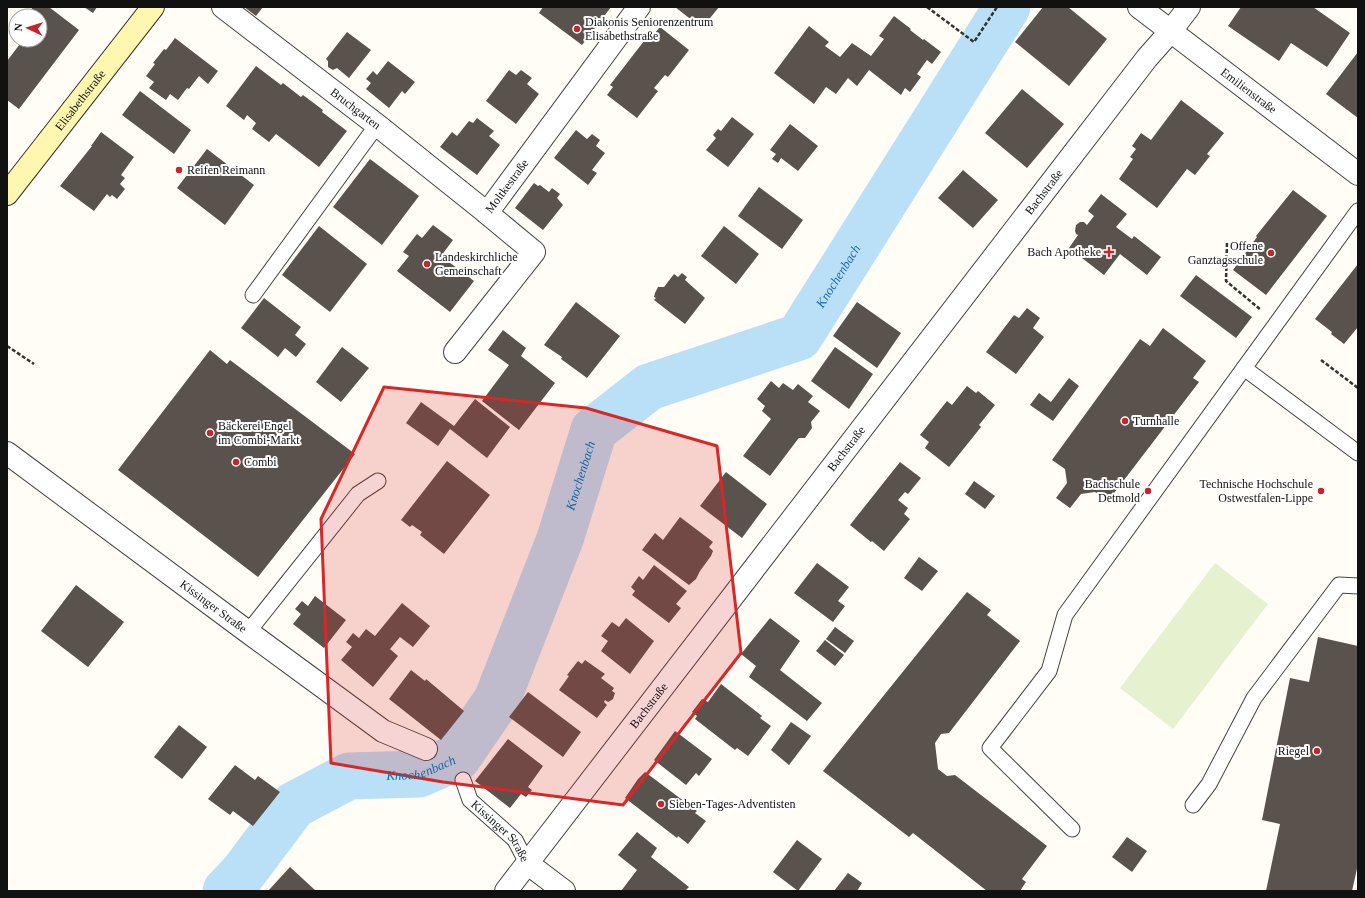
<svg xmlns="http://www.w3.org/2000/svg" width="1365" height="898" viewBox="0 0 1365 898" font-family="'Times New Roman',serif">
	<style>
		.pitch { fill: #e6f2cf }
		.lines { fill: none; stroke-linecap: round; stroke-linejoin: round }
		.river { stroke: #b9e0f7; stroke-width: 47 }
		.building { fill: #5a524d }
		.lane-casing { stroke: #444; stroke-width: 17 }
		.street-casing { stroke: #444; stroke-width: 24 }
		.secondary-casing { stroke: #333; stroke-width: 24 }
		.path { stroke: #333; stroke-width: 2.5; stroke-dasharray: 4 2; stroke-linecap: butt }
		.lane { stroke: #fff; stroke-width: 15 }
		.street { stroke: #fff; stroke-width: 22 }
		.secondary { stroke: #fff6b0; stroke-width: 22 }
		.marked { fill: #d62828; fill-opacity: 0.2; stroke: #d62828; stroke-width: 3; stroke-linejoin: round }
		.poi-dot { fill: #c4262e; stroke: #fff; stroke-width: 1.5 }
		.labels { text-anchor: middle; stroke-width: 4; stroke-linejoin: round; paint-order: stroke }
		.poi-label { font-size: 12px; fill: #111; stroke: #fff; text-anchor: start }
		.street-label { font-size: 12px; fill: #111; stroke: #fff }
		.water-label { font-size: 13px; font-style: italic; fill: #1768a6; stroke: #fff }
	</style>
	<rect width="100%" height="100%" fill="#fffdf5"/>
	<path class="pitch" d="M1215,563l53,41 -95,125 -53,-41z"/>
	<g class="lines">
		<path class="river" id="s1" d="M226,891l17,-18 51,-68 55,-29 70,-2 39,-17 39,-57 63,-161 34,-109 55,-43 150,-50 208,-330"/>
	</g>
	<g class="building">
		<path d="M33,7h16l30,23 -60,79 -12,-9v-39l16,-21h17v-24h-14z"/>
		<path d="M84,7h13l-4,6z"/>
		<path d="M244,7h19l-7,9z"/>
		<path d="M543,7h68l-29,38 -43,-32z"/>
		<path d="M675,7h44l-17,21z"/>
		<path d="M1043,7h25l39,32 -38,47 -54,-44z"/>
		<path d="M1241,7h72l37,26 -23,34 -36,-24 -12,18 -51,-35z"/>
		<path d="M894,16l17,13 -1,1 13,10 1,-1 17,13 -9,12 -5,-4 -10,14 4,3 -11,15 -5,-4 -4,7 -32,-25 -12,16 -9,-8 -12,16 -10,-7 -12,17 -40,-31 35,-47 20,16 -4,4 15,11 12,-14 19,13 13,-17 -5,-3z"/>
		<path d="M660,27l29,23 -21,27 -3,-2 -11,13 4,3 -21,27 -30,-23 6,-8 -3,-2 41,-53 3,2z"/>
		<path d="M347,32l24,18 -22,28 -12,-10 -4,2 -5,-3v-6l-2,-2z"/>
		<path d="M175,38l43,33 -10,13 -9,-8 -10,13 -2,-1 -9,12 -8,-6 -4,6 -17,-12 5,-6 -8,-6 9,-12 -2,-1 11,-14 2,1z"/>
		<path d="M1358,52v66l-32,-24z"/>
		<path d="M388,61l27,21 -10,12 -3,-3 -13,17 -23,-19 5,-6 -5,-4 7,-8 4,4z"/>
		<path d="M256,66l25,19 2,-2 18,14 2,-2 20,15 -1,2 25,19 -28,36 -43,-33 -7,8 -17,-13 4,-6 -9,-8 -3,5 -18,-14z"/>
		<path d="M509,70l7,5 5,-5 11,8 -5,6 12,10 -23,30 -30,-23z"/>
		<path d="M1022,89l42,35 -37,44 -42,-35z"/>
		<path d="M140,91l51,39 -17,24 -52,-39z"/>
		<path d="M1181,100l43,33 -17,21 3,2 -15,19 -8,-6 -30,39 -38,-29 14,-20 -3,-2 6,-8 -4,-3 9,-13 10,7z"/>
		<path d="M732,117l22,17 -26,33 -22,-17 10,-12 -3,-3 5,-6 3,2z"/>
		<path d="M477,118l17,13 -5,5 11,9 -23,30 -37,-28 12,-15 5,4 12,-15 4,2z"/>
		<path d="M790,124l28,22 -20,25 -17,-13 -3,5 -6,-4 4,-5 -6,-4z"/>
		<path d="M576,130l11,9 5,-5 8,6 -4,6 9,7 -13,17 5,3 -9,12 -34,-27z"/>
		<path d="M101,132l33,25 -13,18 4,3 -5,6 5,5 -8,10 -5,-4 -2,2 -3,-3 -13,17 -34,-25 32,-40h-1z"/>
		<path d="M207,149l47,36 -29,40 -48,-37z"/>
		<path d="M370,159l49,37 -37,49 -49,-38z"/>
		<path d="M963,170l35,30 -25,28 -35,-30z"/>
		<path d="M534,183l4,3 2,-1 9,7 3,-4 8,6 -3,4 6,7 -20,25 -28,-22z"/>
		<path d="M759,187l44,33 -21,29 -44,-33z"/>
		<path d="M1293,190l34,26 -61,79 -33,-25 24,-33 -1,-1z"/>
		<path d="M1101,194l26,20 -11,13 16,12 2,-3 27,21 -14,18 -27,-21 -16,21 -35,-27 9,-13 -2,-1 -1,-3 1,-6 4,-3h4l3,3 7,-9 -6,-5z"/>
		<path d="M433,225l20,15 -12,16 33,25 -24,31 -53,-41 12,-15 -6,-4 14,-18 5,4z"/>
		<path d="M319,226l48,38 -37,48 -48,-37z"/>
		<path d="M724,226l35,28 -23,30 -35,-28z"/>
		<path d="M1358,264v63l-14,17 -13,-10 1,-2 -17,-13z"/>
		<path d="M682,273l5,4 -2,3 20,18 -20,26 -31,-24 2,-2 -2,-1 1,-4 3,-6h6l10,-13 4,3z"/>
		<path d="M1196,275l56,42 -16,21 -56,-42z"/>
		<path d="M264,298l37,29 -6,8 11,9 -10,13 -11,-9 -7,9 -37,-29z"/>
		<path d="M576,302l44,34 -33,42 -26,-19 1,-2 -18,-12z"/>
		<path d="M857,302l44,31 -24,35 -44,-32z"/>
		<path d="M1027,308l13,10 -7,10 11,9 -28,37 -30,-22 28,-37 5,3z"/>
		<path d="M1163,328l43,33 -13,17 6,4 -91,119 -13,-9 -14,2 -11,14 -14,-10 11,-15 -2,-14 -13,-9 88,-121 10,7z"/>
		<path d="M503,330l23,18 -5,8 34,27 -36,47 -37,-29 27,-36 -21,-15z"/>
		<path d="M342,347l27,21 -28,34 -25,-20z"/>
		<path d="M835,347l38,27 -24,35 -38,-28z"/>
		<path d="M210,350l17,14 3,-4 125,94 -97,123 -140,-107z"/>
		<path d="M1069,378l10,8 -26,35 -23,-16 9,-12 12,9z"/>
		<path d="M771,381l8,7 4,-5 10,7 5,-6 15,12 -5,6 12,9 -9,11 1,6 -7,10h-6l-1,1 -28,37 -27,-20 28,-37 -9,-8 3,-5 -8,-7z"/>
		<path d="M967,386l9,7 2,-2 17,14 -16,20 2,2 -32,40 -24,-19 4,-6 -9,-7 27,-34 5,4z"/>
		<path d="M475,399l35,28 -23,31 -37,-29 -12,17 -32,-23 15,-21 33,24z"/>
		<path d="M447,461l43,34 -46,59 -24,-19 2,-3 -10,-7 -2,2 -9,-7z"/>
		<path d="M900,462l21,16 -13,16 -3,-2 -7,8 10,8 -4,6 6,5 -26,32 -12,-10 -1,1 -21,-17z"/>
		<path d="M726,472l41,32 -25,34 -42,-32z"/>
		<path d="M974,481l21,15 -10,13 -20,-15z"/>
		<path d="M680,517l33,25 -4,5 4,4 -2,5 -11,15 -4,8 -7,6 -47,-35 13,-17 8,7z"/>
		<path d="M919,557l19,14 -16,20 -18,-13z"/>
		<path d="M817,563l32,24 -11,14 7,5 -12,16 -39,-29z"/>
		<path d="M654,565l33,26 -11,13 5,4 -12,15 -37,-28 3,-4 -4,-4 8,-11 4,4z"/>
		<path d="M76,585l48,37 -36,45 -47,-36z"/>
		<path d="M967,592l24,18 -4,5 33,26 -71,92 -8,1 -6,9 3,26 9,7 8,-1 92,71 -25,33 4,3 -6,9h-33l-74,-58 -4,4 -86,-66z"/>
		<path d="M315,596l31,24 -22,28 -31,-24 8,-10 -6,-5 7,-8 6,5z"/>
		<path d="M402,603l28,23 -17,21 -13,-10 -10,12 8,7 -25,31 -32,-27 11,-13 -6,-5 7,-9 6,5 7,-9 9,7z"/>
		<path d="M626,618l28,23 -24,33 -29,-23 7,-10 -7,-5 11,-14 7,5z"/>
		<path d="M770,618l30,23 -20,29 42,33 -15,18 -58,-44 7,-11 -15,-12z"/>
		<path d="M835,627l19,14 -9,12 -19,-14z"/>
		<path d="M1318,637l40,9v218l-6,27h-86l14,-67 -18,-4 28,-142 19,4z"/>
		<path d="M825,640l19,15 -9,11 -19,-15z"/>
		<path d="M585,660l20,14 -4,4 13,10 -2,3 3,2 -2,6 -3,2 -2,1 -3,-2 -1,2 3,3 -10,13 -38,-28 10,-14 -2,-1 11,-14 4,3z"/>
		<path d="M411,670l14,11 1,-2 12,10 26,22 -23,29 -52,-41z"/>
		<path d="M721,684l41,32 -2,2 11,8 -23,30 -11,-8 -2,2 -40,-31 2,-3 -5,-4 10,-13 6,3z"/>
		<path d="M528,692l53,40 -18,25 -54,-40z"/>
		<path d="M791,722l20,14 -22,29 -18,-15z"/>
		<path d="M179,725l28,22 -25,32 -28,-22z"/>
		<path d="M675,731l37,28 -13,17 -3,-3 -10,12 -32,-25z"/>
		<path d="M508,739l35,27 -15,21 4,3 -6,7 -5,-3 -11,14 -35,-27z"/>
		<path d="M235,765l20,15 3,-4 22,16 -27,34 -20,-15 -3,4 -22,-16z"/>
		<path d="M645,772l52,39 -2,2 11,8 -18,23 -10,-8 -1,2 -52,-40 13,-19z"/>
		<path d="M637,832l20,16 -6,9 38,30 -4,4h-64l16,-21 -19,-15z"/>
		<path d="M1127,837l20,14 -15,21 -20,-15z"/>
		<path d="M797,840l25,19 -24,32 -25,-19z"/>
		<path d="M290,867l26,24h-48z"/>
		<path d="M848,873l14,10 -5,8h-23z"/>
	</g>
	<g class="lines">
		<defs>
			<g id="lane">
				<path d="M253,295l124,-170"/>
				<path d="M1244,368l114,85"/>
				<path d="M248,632l110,-138 20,-13"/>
				<path id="s2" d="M463,780l7,20 45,40 12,23"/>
				<path d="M1193,805l16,-21 45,-86 85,-113 19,1"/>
				<path d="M1072,829l-82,-81 59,-77 16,-56 293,-404"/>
			</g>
			<g id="street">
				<path id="s3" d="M223,7l154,118 110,88"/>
				<path id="s4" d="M1139,7l219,167"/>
				<path id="s5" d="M455,352l79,-100 -47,-39 152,-206"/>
				<path id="s6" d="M7,453l241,179 135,99 43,18"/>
				<path d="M527,863l37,28"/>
				<path id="s7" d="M506,891l641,-833 23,-26 19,-25"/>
			</g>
			<g id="secondary">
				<path id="s8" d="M7,194l146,-187"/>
			</g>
		</defs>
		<use href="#lane" class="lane-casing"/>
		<use href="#street" class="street-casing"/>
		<use href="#secondary" class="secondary-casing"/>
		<g class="path">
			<path d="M927,7l47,35 23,-35"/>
			<path d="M1227,243l-1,38 35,29"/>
			<path d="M7,346l27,18"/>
			<path d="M1321,360l37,28"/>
		</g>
		<use href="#lane" class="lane"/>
		<use href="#street" class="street"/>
		<use href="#secondary" class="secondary"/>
	</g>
	<path class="marked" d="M384,387l202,21 131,38 24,207 -118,152 -180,-23 -112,-19 -10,-244z"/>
	<g class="poi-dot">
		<circle cx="577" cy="29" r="4"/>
		<circle cx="179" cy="170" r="4"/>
		<path d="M1107 246h4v4h4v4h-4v4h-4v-4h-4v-4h4z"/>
		<circle cx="1271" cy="253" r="4"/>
		<circle cx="427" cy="264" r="4"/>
		<circle cx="1125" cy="421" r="4"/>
		<circle cx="210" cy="433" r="4"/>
		<circle cx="236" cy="462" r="4"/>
		<circle cx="1148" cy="491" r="4"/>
		<circle cx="1321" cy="491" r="4"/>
		<circle cx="1317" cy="751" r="4"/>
		<circle cx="661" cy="804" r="4"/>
	</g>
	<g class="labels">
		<g class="poi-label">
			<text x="585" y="26">Diakonis Seniorenzentrum<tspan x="585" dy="14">Elisabethstraße</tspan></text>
			<text x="187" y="174">Reifen Reimann</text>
			<text x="1263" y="250" text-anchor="end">Offene<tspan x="1263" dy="14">Ganztagsschule</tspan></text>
			<text x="1101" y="256" text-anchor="end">Bach Apotheke</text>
			<text x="435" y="261">Landeskirchliche<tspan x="435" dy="14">Gemeinschaft</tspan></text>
			<text x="1133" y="425">Turnhalle</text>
			<text x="218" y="430">Bäckerei Engel<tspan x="218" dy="14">im Combi-Markt</tspan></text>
			<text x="244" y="466">Combi</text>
			<text x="1140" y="488" text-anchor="end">Bachschule<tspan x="1140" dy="14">Detmold</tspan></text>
			<text x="1313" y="488" text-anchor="end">Technische Hochschule<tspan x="1313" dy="14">Ostwestfalen-Lippe</tspan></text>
			<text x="1309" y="755" text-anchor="end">Riegel</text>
			<text x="669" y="808">Sieben-Tages-Adventisten</text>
		</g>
		<g class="street-label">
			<text dy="4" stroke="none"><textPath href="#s4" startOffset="138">Emilienstraße</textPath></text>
			<text dy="4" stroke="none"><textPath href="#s8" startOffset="119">Elisabethstraße</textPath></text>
			<text dy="4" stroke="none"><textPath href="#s3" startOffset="167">Bruchgarten</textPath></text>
			<text dy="4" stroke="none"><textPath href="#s5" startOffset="222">Moltkestraße</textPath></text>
			<text dy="4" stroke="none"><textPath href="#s7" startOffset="882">Bachstraße</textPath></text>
			<text dy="4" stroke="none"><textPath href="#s7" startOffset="558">Bachstraße</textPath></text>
			<text dy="4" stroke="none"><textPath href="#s6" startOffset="257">Kissinger Straße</textPath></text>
			<text dy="4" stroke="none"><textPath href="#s7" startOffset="234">Bachstraße</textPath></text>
			<text dy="4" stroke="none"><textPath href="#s2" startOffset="65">Kissinger Straße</textPath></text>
		</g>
		<g class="water-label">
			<text dy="5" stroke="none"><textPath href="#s1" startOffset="941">Knochenbach</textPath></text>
			<text dy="5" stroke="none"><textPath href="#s1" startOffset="593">Knochenbach</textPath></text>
			<text dy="5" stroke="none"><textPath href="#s1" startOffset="245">Knochenbach</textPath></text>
		</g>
	</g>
	<rect width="1365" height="898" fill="none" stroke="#111111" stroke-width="16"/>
	<g transform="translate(28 28) rotate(274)"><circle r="19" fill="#ffffff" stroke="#a0a0a0"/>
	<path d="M0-3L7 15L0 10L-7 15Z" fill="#c4262e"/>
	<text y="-6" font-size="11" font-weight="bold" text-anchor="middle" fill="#111111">N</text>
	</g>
</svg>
